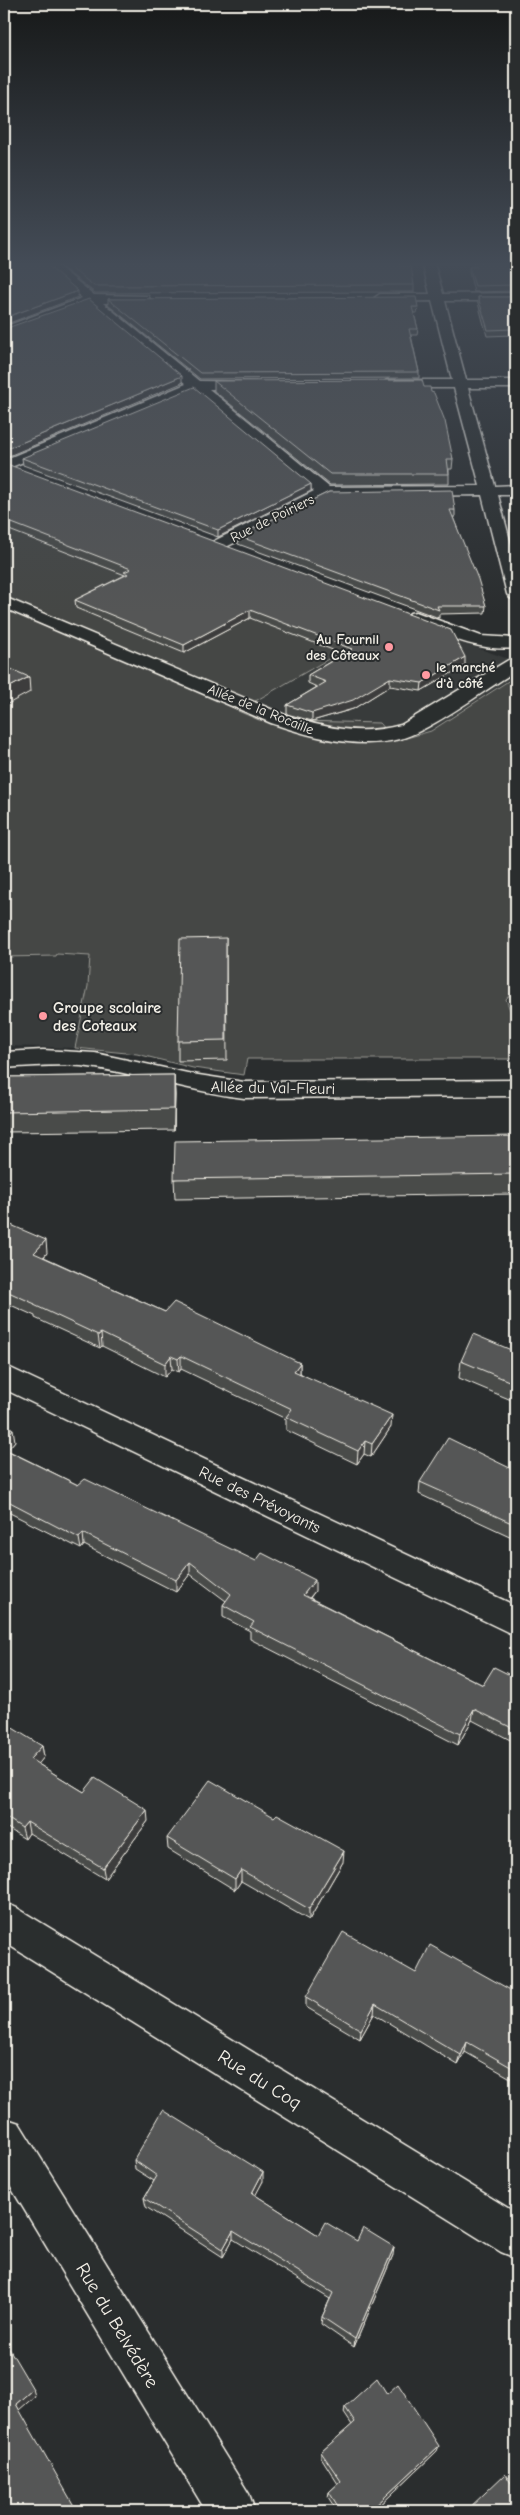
<svg xmlns="http://www.w3.org/2000/svg" width="520" height="2515" viewBox="0 0 520 2515" font-family="'Comic Neue',sans-serif">
	<style>
		.built { fill: #373a3a }
		.green { fill: #444645; stroke: #9c9c96 }
		.lines { fill: none; stroke-linecap: round; stroke-linejoin: round }
		.street-casing { stroke: #f4f1e8; stroke-width: 3 }
		.street { fill: #2a2d2e; fill-rule: evenodd }
		.wall { fill: #494b4a; stroke: #f4f1e8 }
		.shaded-wall { fill: #3c3d3c; stroke: #f4f1e8 }
		.building { fill: #555756; stroke: #f4f1e8 }
		.poi-dot { fill: #ff9aa2; stroke: #2a2d2e; stroke-width: 2 }
		.labels { text-anchor: middle; stroke-width: 4; stroke-linejoin: round; paint-order: stroke }
		.far-street-label { font-size: 14px; fill: #f4f1e8; stroke: #2a2d2e }
		.far-poi-label { font-size: 14px; font-weight: bold; fill: #f4f1e8; stroke: #2a2d2e; text-anchor: end }
		.poi-label { font-size: 16px; font-weight: bold; fill: #f4f1e8; stroke: #2a2d2e; text-anchor: start }
		.street-label { font-size: 16px; fill: #f4f1e8; stroke: #2a2d2e }
		.near-street-label { font-size: 19px; fill: #f4f1e8; stroke: #2a2d2e }
	</style>
	<rect width="100%" height="100%" fill="#2a2d2e"/>
	<filter id="ink" filterUnits="userSpaceOnUse"><feTurbulence type="fractalNoise" baseFrequency=".02" numOctaves="2"/><feDisplacementMap in="SourceGraphic" scale="10" xChannelSelector="R" yChannelSelector="G"/><feConvolveMatrix kernelMatrix="1 2 1 2 8 2 1 2 1" color-interpolation-filters="sRGB"/></filter>
	<g filter="url(#ink)">
		<g class="built">
			<path d="M398,618l118,44v14l-85,55 -24,8 -27,6 -77,-6 -65,-28z"/>
			<path d="M57,954l33,2 -2,30 -13,62 -71,-2v-89l52,-1z"/>
		</g>
		<path class="green" d="M4,477l387,146 -153,88 21,9 121,3 16,18 35,-10 85,-55v312l-10,11 4,11 6,7v42h-269l-3,16 -51,-7 -56,-14 -62,-6 13,-62 2,-30 -33,-2 -1,2 -52,1z"/>
		<g class="lines">
			<defs>
				<g id="street">
					<path d="M40,262h13l41,33 54,1 2,3 -6,4h-41l96,78 57,1 2,3 -7,4h-42l120,98 151,-1 -26,-98h-67l-7,-4 7,-4h65l-20,-79 -52,1 -6,-4 6,-4h50l-8,-32h12l9,32 73,-1v8h-71l21,79h50v8h-48l27,98 21,-1v10h-18l18,68v36l-6,-1 -3,-4 -25,-99 -154,2 -104,51h-12l-2,-3 2,-3 102,-51 -120,-100 -190,79v-10l182,-76 -96,-80 -86,31v-8l78,-29z"/>
					<path d="M4,597l281,118c38,13 76,21 116,10l109,-66 6,-1v13c-33,20 -65,45 -100,62 -44,21 -102,5 -145,-10l-267,-115z"/>
					<path d="M416,612l65,24 35,2v10c-38,4 -72,-13 -106,-27l-3,-4 3,-4z"/>
					<path d="M43,1050l52,3 97,21 52,8 272,-2v16l-272,2c-55,-6 -108,-26 -163,-32 -26,-2 -51,0 -77,2v-16z"/>
					<path d="M4,1365l512,241v30l-512,-247z"/>
					<path d="M4,1902l13,6 499,305v45l-15,-6 -497,-310z"/>
					<path d="M4,2118l15,5 230,371 6,17h-49l-202,-335z"/>
				</g>
			</defs>
			<use href="#street" class="street-casing"/>
			<use href="#street" class="street"/>
		</g>
		<g class="wall">
			<path d="M55,262h344l1,4 14,19v7l-319,1z"/>
			<path d="M473,262h43v29l-42,1 -5,-20v-5h5z"/>
			<path d="M478,297h38v49l-3,-11 -26,1 -9,-33z"/>
			<path d="M108,299l310,8 -1,6h-3l4,16 -1,6h-6l8,37v6l-219,1 -92,-74z"/>
			<path d="M214,381l210,6 7,5 22,67 -1,10h-3v15l-119,1 -116,-94z"/>
			<path d="M22,458l289,26v7l-93,46 -195,-72z"/>
			<path d="M4,463l461,202 -44,26 -31,-5 -37,23 -41,12 -25,-7v-9l30,-18 -9,-4v-8l35,-21 -93,-36 -66,35 -108,-45 -1,-8 50,-25 -121,-47z"/>
			<path d="M329,492l126,18v7h-2l33,89 -1,7 -46,1v4l-201,-74v-8z"/>
			<path d="M226,938l1,122 -49,1v-20z"/>
			<path d="M174,1075l1,20 -1,35 -170,2v-55z"/>
			<path d="M516,1136v58l-341,5 -1,-20z"/>
			<path d="M4,1222l43,31 -3,4 121,55 135,51v10l91,54 -20,30 -7,-3 -7,10 -71,-34v-11l-105,-50 -2,3 -7,-3 -7,8 -63,-31 -2,2 -65,-30v-2l-31,-14z"/>
			<path d="M516,1352v50l-57,-24 2,-17z"/>
			<path d="M4,1424l11,17 -8,9 71,35 237,106 -5,7 173,87 33,-7v65l-44,-23 -14,25 -208,-106v-8l-27,-14v-12l3,-4 -36,-27 -14,18 -92,-47 -3,4 -77,-39z"/>
			<path d="M516,1471v68l-97,-45 1,-12z"/>
			<path d="M4,1737l38,9 2,11 -6,7 46,28 64,29 -43,58 -76,-46 -4,6 -21,-13z"/>
			<path d="M167,1838l176,24 -34,58 -68,-39 -6,9 -67,-41z"/>
			<path d="M416,1973l100,20v88l-51,-29 -7,13 -84,-51 -14,25 -54,-32v-10z"/>
			<path d="M134,2160l129,21 -8,14 63,40 39,6 36,14 -39,92 -33,-23 1,-7 8,-18 -97,-60 -10,18 -77,-50 -2,-9 10,-17 -19,-12z"/>
			<path d="M387,2394l50,57 -63,60h-37l-9,-14 1,-5 9,-8 -17,-27v-5l31,-27 -8,-12 1,-6z"/>
		</g>
		<g class="shaded-wall">
			<path d="M78,291v6l-74,28v-7z"/>
			<path d="M182,376v7l-178,75v-8z"/>
			<path d="M311,484v7l-93,46v-7z"/>
			<path d="M250,610v8l-66,35v-8z"/>
			<path d="M465,657v8l-44,26 1,-8z"/>
			<path d="M29,677l1,15 -26,14v-16z"/>
			<path d="M390,678v8l-37,23 -41,12v-8z"/>
			<path d="M174,1075l1,20 -1,35z"/>
			<path d="M46,1240l1,13 -11,12 -2,-12z"/>
			<path d="M101,1333l1,13 -2,2 -2,-13z"/>
			<path d="M171,1356l1,13 -7,8v-13z"/>
			<path d="M181,1356v13l-2,3 -1,-13z"/>
			<path d="M300,1363v12l-6,-4z"/>
			<path d="M392,1415l-1,12 -20,30 1,-13z"/>
			<path d="M13,1429l2,12 -11,13v-14z"/>
			<path d="M365,1441l-1,13 -7,10 1,-13z"/>
			<path d="M83,1533l1,12 -3,4 -2,-11z"/>
			<path d="M190,1562v12l-14,18v-12z"/>
			<path d="M315,1580v11l-12,15v-11z"/>
			<path d="M474,1709l-2,11 -14,25 2,-11z"/>
			<path d="M42,1746l2,11 -11,14 -3,-12z"/>
			<path d="M147,1810l1,11 -43,58 -2,-11z"/>
			<path d="M27,1822l2,11 -4,6 -3,-11z"/>
			<path d="M344,1851l-1,11 -34,58v-11z"/>
			<path d="M241,1870v11l-6,9v-11z"/>
			<path d="M375,2004l-1,10 -14,25 1,-9z"/>
			<path d="M467,2042l-2,10 -7,13 3,-10z"/>
			<path d="M263,2172v9l-11,21v-9z"/>
			<path d="M233,2231v8l-10,18v-8z"/>
			<path d="M394,2247l-1,8 -39,92 1,-8z"/>
			<path d="M33,2389l2,7 -16,14 -3,-6z"/>
			<path d="M439,2446l-2,5 -63,60h-4z"/>
		</g>
		<g class="building">
			<path d="M4,262h40l34,29 -74,27z"/>
			<path d="M63,262h336l1,4h11l3,19 -320,1z"/>
			<path d="M475,262h41v23l-41,1 -6,-19h8z"/>
			<path d="M416,297l2,10h-6l6,22h-9l10,43 -219,1 -92,-74z"/>
			<path d="M478,297h38v41l-2,-9 -26,1z"/>
			<path d="M89,299l93,77 -178,74v-121z"/>
			<path d="M422,380l2,7h6l1,5 3,1 11,28 8,38h-6l2,15h-119l-116,-93z"/>
			<path d="M194,387l117,97 -93,46 -196,-72z"/>
			<path d="M4,463l447,167 14,27 -43,26 -32,-5 -37,22 -41,13 -25,-8 39,-23 -18,-7 44,-26 -102,-39 -66,35 -109,-45 53,-26 -4,-2 7,-3 -127,-49z"/>
			<path d="M452,490l3,20h-5l28,69 8,27h-49l2,4 -201,-74 91,-44z"/>
			<path d="M4,666l25,11 -25,13z"/>
			<path d="M226,938v102l-48,1 2,-102z"/>
			<path d="M174,1075v34l-170,3v-35z"/>
			<path d="M516,1136v38l-342,5 1,-38z"/>
			<path d="M4,1222l42,18 -12,13 131,59 9,-10 126,61 -6,8 98,44 -20,29 -7,-3 -7,10 -72,-34 6,-8 -111,-53 -3,3 -7,-3 -6,8 -64,-31 -3,2 -64,-30 1,-1 -31,-14z"/>
			<path d="M473,1334l43,18v32l-55,-23z"/>
			<path d="M4,1424l9,5 -9,11z"/>
			<path d="M448,1438l68,33v54l-96,-43z"/>
			<path d="M4,1449l74,36 7,-6 171,82 6,-8 53,27 -12,15 180,90 11,-18 22,11v52l-42,-21 -14,25 -210,-107 4,-5 -31,-17 8,-11 -41,-32 -14,18 -93,-47 -4,5 -75,-39z"/>
			<path d="M11,1727l31,19 -12,13 54,33 11,-14 52,32 -44,58 -76,-46 -5,6 -18,-12v-79z"/>
			<path d="M210,1780l64,37 3,-3 67,37 -35,58 -68,-39 -6,9 -68,-41z"/>
			<path d="M343,1932l73,41 14,-28 86,48v77l-49,-28 -6,13 -86,-51 -14,26 -55,-33z"/>
			<path d="M163,2110l100,62 -11,21 66,42 7,-13 32,19 6,-13 31,19 -39,92 -33,-22 11,-24 -100,-62 -10,18 -79,-51 13,-22 -23,-16z"/>
			<path d="M4,2340l29,49 -17,15 61,107h-73z"/>
			<path d="M377,2378l10,16 11,-10 41,62 -69,65h-29l-12,-19 12,-11 -20,-29 34,-30 -10,-15z"/>
			<path d="M505,2474l11,16v21h-50z"/>
		</g>
	</g>
	<linearGradient id="sky" x2="0" y2="1"><stop stop-color="#171919"/><stop offset="0.43" stop-color="#444c57"/><stop offset="1" stop-color="#444c57" stop-opacity="0"/></linearGradient>
	<rect width="520" height="614" fill="url(#sky)"/>
	<g class="poi-dot">
		<circle cx="389" cy="647" r="5"/>
		<circle cx="426" cy="675" r="5"/>
		<circle cx="43" cy="1016" r="5"/>
	</g>
	<g class="labels">
		<g class="far-street-label">
			<text transform="translate(272 518) rotate(-26)" y="5">Rue de Poiriers</text>
			<text transform="translate(261 709) rotate(22)" y="5">Allée de la Rocaille</text>
		</g>
		<g class="far-poi-label">
			<text x="379" y="644">Au Fournil<tspan x="379" dy="16">des Côteaux</tspan></text>
			<text x="436" y="672" text-anchor="start">le marché<tspan x="436" dy="16">d'à côté</tspan></text>
		</g>
		<g class="poi-label">
			<text x="53" y="1013">Groupe scolaire<tspan x="53" dy="18">des Coteaux</tspan></text>
		</g>
		<g class="street-label">
			<text transform="translate(273 1087) rotate(1)" y="6">Allée du Val-Fleuri</text>
			<text transform="translate(260 1499) rotate(26)" y="6">Rue des Prévoyants</text>
		</g>
		<g class="near-street-label">
			<text transform="translate(260 2079) rotate(32)" y="7">Rue du Coq</text>
			<text transform="translate(118 2325) rotate(59)" y="7">Rue du Belvédère</text>
		</g>
	</g>
	<rect width="520" height="2515" fill="none" stroke="#2a2d2e" stroke-width="20"/>
	<rect x="10" y="10" width="500" height="2495" fill="none" stroke="#f4f1e8" stroke-width="2" filter="url(#ink)"/>
</svg>
